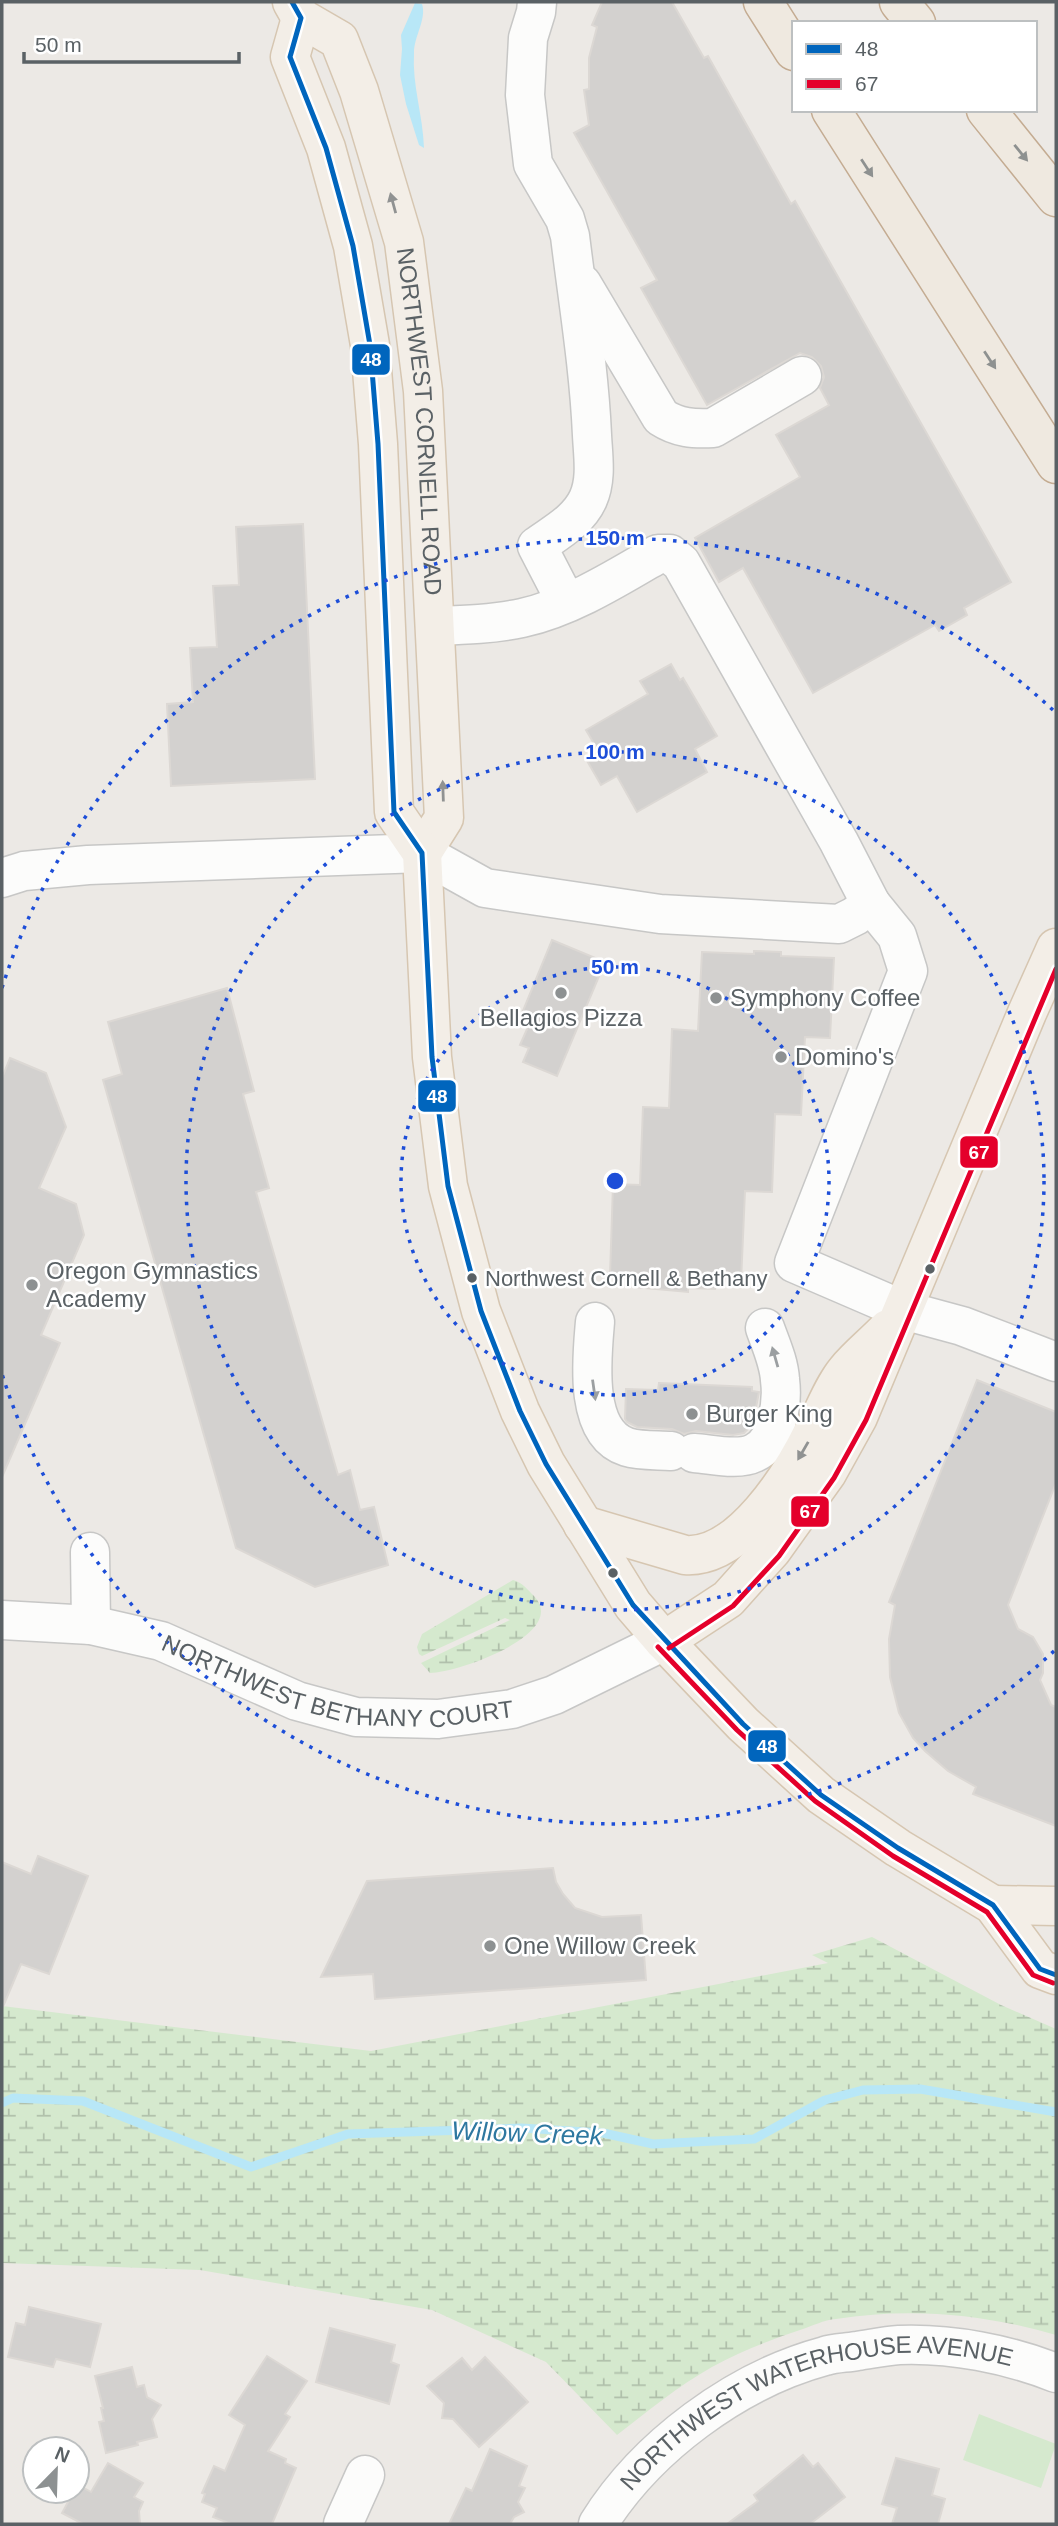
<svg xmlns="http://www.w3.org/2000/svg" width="1058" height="2526" viewBox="0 0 1058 2526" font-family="Helvetica,sans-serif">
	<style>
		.grass { fill: #d5e9ce }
		.wetland { fill: url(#wetland-marsh) }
		.water { fill: #b8e7f7 }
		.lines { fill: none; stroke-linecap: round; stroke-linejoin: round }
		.stream { stroke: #b8e7f7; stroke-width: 9 }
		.building { fill: #d3d1cf; stroke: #dcd8d4; stroke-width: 2 }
		.minor-casing { stroke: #c7c7c6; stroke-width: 41 }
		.major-casing { stroke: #d6c6b1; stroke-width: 41 }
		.highway-casing { stroke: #c4ac92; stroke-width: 41 }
		.minor { stroke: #fcfcfb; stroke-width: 38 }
		.major { stroke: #f3eee7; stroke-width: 38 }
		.highway { stroke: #efe9e0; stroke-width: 38 }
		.bus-1-casing { stroke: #fff; stroke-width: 10 }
		.bus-2-casing { stroke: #fff; stroke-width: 10 }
		.bus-1 { stroke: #0065bd; stroke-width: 5 }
		.bus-2 { stroke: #e4002b; stroke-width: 5 }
		.oneway { fill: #8e9190 }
		.oneway2 { fill: #909292 }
		.oneway3 { fill: #9b9fa1 }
		.ring { fill: none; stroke: #1d4ed8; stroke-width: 3.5; stroke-dasharray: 3.5 7 }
		.poi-dot { fill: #8d9192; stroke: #fff; stroke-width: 2.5 }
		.bus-dot { fill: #5a6165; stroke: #fff; stroke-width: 2.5 }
		.labels { text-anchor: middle; stroke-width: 5; stroke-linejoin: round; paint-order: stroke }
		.bus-label { font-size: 22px; fill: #5a6165; stroke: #fff; text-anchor: start }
		.street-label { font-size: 24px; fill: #5a6165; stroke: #fff }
		.poi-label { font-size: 24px; fill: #5a6165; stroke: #fff; text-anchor: start }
		.water-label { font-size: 26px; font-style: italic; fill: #2e78a0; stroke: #fff }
		.centre { fill: #1d4ed8; stroke: #fff; stroke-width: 3.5 }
		.ring-label { font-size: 21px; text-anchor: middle; font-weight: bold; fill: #1d4ed8; stroke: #fff; stroke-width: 5; stroke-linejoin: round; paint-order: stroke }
		.line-badge { stroke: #fff; stroke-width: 2.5 }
		.badge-label { font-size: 19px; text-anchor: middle; font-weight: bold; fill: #fff }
	</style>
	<defs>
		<pattern id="wetland-marsh" width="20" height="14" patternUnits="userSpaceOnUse" patternTransform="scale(1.75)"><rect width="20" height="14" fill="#d5e9ce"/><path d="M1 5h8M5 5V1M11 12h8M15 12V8" fill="none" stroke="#b0c0ab"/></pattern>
	</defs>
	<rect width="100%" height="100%" fill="#ece9e5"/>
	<path class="grass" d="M979,2414l77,30 -15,44 -78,-28z"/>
	<g class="wetland">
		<path d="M513,1580c10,3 14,9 21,16 36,38 -77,77 -104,77l-9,-10 89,-43 -5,-2 -83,38 -3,-2 -2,-7 5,-13z"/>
		<path d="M872,1937l129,68 55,24v306c-72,-21 -145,-28 -220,-16 -12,1 -24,7 -36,11 -30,10 -59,21 -88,37 -34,19 -64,44 -95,68l-71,-73 -114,-52 -232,-40 -198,-7v-257l369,45 457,-88 -16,-8z"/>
	</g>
	<path class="water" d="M415,3l7,1c5,15 -8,32 -8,49 -2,32 9,62 10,95l-5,-3 -13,-41 -6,-29 2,-26 -1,-14z"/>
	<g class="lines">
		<path class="stream" d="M2,2103l11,-5 70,3 168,66 97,-33 173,-6 82,5 50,11 101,-5 71,-39 38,-10 57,-1 136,23"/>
	</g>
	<g class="building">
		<path d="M602,2h70l32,56 4,-2 83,148 4,-3 216,381 -47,26 3,7 -28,16 -4,-6 -122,68 -70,-125 -24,14 -24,-44 105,-61 -24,-42 53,-30 -9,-17 4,-11 -3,-11 -9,-9 -12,-4 -93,52 -66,-117 16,-8 -83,-147 15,-8 -5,-35 5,-1v-31l8,-31 -5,-2z"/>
		<path d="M303,524l12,255 -144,7 -4,-82 26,-2 -3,-54 27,-1 -4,-61 26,-1 -3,-58z"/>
		<path d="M671,664l9,16 3,-2 34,58 -22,13 12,23 -70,40 -20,-36 -16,9 -15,-26 13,-7 -13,-22 62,-36 -8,-13z"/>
		<path d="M552,940l53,22 -48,114 -34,-14 6,-14 -9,-3 8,-18 -10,-4z"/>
		<path d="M754,951l27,1v4l53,2 -4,80 -25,-1 -4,78 -26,-1 -3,78 -27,-1 -4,91 -25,-1 -1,8 -27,-1v4l-53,-5 1,-10 -26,-1 3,-92 27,1 3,-78 26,1 3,-79 26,2 4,-79 52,2z"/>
		<path d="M227,988l27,103 -11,3 26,94 -13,4 82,283 12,-5 10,40 14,-3 14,58 -73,22 -79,-39 -133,-468 19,-6 -14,-52z"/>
		<path d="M10,1058l36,15 20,54 -27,61 37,16 8,31 -43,100 19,8 -58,134v-399z"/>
		<path d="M977,1380l79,32v71l-48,122 10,24 15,8 10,17v19l-3,7 11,25 5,2v119l-83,-32 3,-7 -28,-16 -23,-20 -12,-13 -14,-25 -9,-36 -1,-38 6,-34 -6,-3z"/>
		<path d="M659,1383l93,4v4l7,1 -6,31 -9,10 -11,2 -37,-4 -12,3 -12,-5 -35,-2 -10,-5 -2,-3 1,-30 32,1z"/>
		<path d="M38,1856l50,20 -39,98 -28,-10 -19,45v-147l29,12z"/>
		<path d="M553,1868l3,14 7,12 12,14 27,9 39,-2 5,65 -271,19 -2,-25 -52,3 46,-96z"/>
		<path d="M29,2307l72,17 -11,43 -34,-8 -3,8 -45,-10 8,-34 9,2z"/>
		<path d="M330,2328l65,17 -4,17 8,3 -10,39 -73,-22z"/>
		<path d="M267,2356l40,25 -22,33 5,3 -22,34 18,8 -1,4 11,5 -24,56h-41l-18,-7 4,-9 -15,-6 3,-8 -3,-1 12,-27 11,5 20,-46 -16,-10z"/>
		<path d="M485,2357l43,45 -49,45 -26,-28 -11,-1 2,-15 -17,-17 35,-28 10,12z"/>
		<path d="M132,2367l5,20 7,-2 3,12 14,8 -9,14 5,18 -20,5 1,3 -32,8 -7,-31 5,-1 -3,-13h2l-8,-32z"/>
		<path d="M490,2449l37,17 -8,20 6,2 -7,14 6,10 -10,5 -4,7h-61l17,-36 6,3z"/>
		<path d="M803,2455l10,12 5,-4 27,34 -35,27h-83l31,-23 -4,-6z"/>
		<path d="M896,2458l43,11 -7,26 13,4 -7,25h-46l5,-16 -15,-4z"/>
		<path d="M108,2463l35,20 -9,14 9,5 -4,9 1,13h-57l-21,-11 12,-22h3v-7l14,8z"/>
	</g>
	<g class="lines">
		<defs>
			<g id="minor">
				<path d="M537,2l-1,10 -8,26 -3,57 8,69 32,55 5,17c8,66 19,132 22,199 1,21 5,44 -4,64 -10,22 -33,34 -51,47l29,56"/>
				<path d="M582,284l79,133c17,11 32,12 52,11l89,-52"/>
				<path d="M2,878l22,-7 64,-6 334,-12 63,35 175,26 179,10 16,-8 16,-12 -32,-62 -158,-279 -11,-9h-12c-41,24 -89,54 -136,64 -28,6 -57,7 -86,8"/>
				<path d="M871,904l26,32 11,35 -114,292 109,47 59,16 94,36"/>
				<path d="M595,1322c-3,35 -12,111 32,125 13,4 30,3 44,4"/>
				<path d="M694,1453c17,1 44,8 60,0 23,-10 29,-50 26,-73 -1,-18 -9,-35 -15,-52"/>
				<path d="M90,1552l1,73"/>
				<path id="s1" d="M2,1620l89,5 70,16 136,60 59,16 82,2 74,-10 42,-14 110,-54"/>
				<path d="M343,2524l22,-49"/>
				<path id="s2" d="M598,2524c48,-77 138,-144 227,-168 10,-3 21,-3 32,-5 14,-2 28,-5 42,-6 52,-2 109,9 157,28"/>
			</g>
			<g id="major">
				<path id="s3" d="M292,2l9,16 38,22 20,51 45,151 19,149 21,427 -22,35"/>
				<path d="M301,18l-11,39 36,91 27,98 17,99 8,99 16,368 28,41 10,204 16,129 33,125 39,100 26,53 87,141 31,36 79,83 78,71 77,53 95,57 47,64 16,6"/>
				<path d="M583,1525l102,30c55,4 107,-80 128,-123 11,-20 19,-44 33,-61 12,-15 29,-28 42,-42"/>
				<path d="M664,1641l64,-42 44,-49 55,-77 31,-56 169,-404 29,-65"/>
				<path d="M993,1905l63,1"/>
			</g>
			<g id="highway">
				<path d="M763,2l31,49"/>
				<path d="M899,2l17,21"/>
				<path d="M831,110l225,354"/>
				<path d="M986,110l70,87"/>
			</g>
		</defs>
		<use href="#minor" class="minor-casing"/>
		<use href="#major" class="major-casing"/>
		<use href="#highway" class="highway-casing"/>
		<use href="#minor" class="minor"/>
		<use href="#major" class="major"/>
		<use href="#highway" class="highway"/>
		<defs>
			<path id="bus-1" d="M292,2l9,16 -11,39 36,91 27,98 17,99 8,99 16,368 28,41 10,204 16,129 33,125 39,100 26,53 87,141 110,119 78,71 77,53 95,57 47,64 16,6"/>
			<g id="bus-2">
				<path d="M658,1647l79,83 78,71 78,55 94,56 46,63 20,8"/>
				<path d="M669,1648l64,-42 46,-50 55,-78 32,-58 190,-451"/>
			</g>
		</defs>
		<use href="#bus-1" class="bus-1-casing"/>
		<use href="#bus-2" class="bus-2-casing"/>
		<use href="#bus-1" class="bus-1"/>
		<use href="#bus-2" class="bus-2"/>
	</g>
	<defs><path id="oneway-solid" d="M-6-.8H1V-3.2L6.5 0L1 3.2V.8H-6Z" transform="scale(1.75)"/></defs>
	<g class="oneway">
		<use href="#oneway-solid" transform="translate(1021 153) rotate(51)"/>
		<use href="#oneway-solid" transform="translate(867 168) rotate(57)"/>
		<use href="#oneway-solid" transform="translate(990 360) rotate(57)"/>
	</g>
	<g class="oneway2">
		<use href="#oneway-solid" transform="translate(393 203) rotate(-105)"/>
		<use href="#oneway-solid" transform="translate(443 791) rotate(-92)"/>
		<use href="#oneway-solid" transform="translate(803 1451) rotate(120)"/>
	</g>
	<g class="oneway3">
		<use href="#oneway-solid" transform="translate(775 1357) rotate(-106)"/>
		<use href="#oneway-solid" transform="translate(594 1390) rotate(82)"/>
	</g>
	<g class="ring">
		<circle cx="615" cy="1181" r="214"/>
		<circle cx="615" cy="1181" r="429"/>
		<path d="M1054 1651A643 643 0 0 1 2 1374M2 988A643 643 0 0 1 1054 711"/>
	</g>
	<g class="poi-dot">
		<circle cx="561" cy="993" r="7"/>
		<circle cx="716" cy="998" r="7"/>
		<circle cx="781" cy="1057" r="7"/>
		<circle cx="32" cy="1285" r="7"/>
		<circle cx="692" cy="1414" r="7"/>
		<circle cx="490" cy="1946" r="7"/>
	</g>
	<g class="bus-dot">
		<circle cx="930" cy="1269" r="6"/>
		<circle cx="472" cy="1278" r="6"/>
		<circle cx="613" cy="1573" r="6"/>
	</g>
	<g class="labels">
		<g class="bus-label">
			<text x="485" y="1286">Northwest Cornell &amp; Bethany</text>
		</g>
		<g class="street-label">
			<text dy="8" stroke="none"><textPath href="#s3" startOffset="455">NORTHWEST CORNELL ROAD</textPath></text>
			<text dy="8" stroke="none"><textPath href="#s1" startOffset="346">NORTHWEST BETHANY COURT</textPath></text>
			<text dy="8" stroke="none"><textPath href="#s2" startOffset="262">NORTHWEST WATERHOUSE AVENUE</textPath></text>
		</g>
		<g class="poi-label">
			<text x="730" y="1006">Symphony Coffee</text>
			<text x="561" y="1026" text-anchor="middle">Bellagios Pizza</text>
			<text x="795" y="1065">Domino's</text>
			<text x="46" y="1279">Oregon Gymnastics<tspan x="46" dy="28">Academy</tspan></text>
			<text x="706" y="1422">Burger King</text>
			<text x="504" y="1954">One Willow Creek</text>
		</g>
		<g class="water-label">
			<text transform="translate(527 2133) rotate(2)" y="9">Willow Creek</text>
		</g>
	</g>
	<circle cx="615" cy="1181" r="10" class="centre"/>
	<g class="ring-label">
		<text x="615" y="545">150 m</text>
		<text x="615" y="759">100 m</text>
		<text x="615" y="974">50 m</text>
	</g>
	<g class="line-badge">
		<rect x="351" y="343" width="40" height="33" rx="7" fill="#0065bd"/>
		<rect x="417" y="1079" width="40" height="34" rx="7" fill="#0065bd"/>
		<rect x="959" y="1135" width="40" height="34" rx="7" fill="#e4002b"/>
		<rect x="790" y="1495" width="40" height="33" rx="7" fill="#e4002b"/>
		<rect x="747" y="1729" width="40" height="34" rx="7" fill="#0065bd"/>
	</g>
	<g class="badge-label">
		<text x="371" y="366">48</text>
		<text x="437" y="1103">48</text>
		<text x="979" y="1159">67</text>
		<text x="810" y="1518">67</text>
		<text x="767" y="1753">48</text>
	</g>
	<rect width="1058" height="2526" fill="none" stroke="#5a6165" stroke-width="7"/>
	<rect x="792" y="21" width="245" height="91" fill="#ffffff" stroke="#bdc0c1" stroke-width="2"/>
	<rect x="806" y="44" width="35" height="10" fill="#0065bd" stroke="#bdc0c1" stroke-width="2"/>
	<text x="855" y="56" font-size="21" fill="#5a6165">48</text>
	<rect x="806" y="79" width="35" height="10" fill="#e4002b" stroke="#bdc0c1" stroke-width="2"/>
	<text x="855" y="91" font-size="21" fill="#5a6165">67</text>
	<g transform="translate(56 2470) rotate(23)"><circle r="33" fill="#ffffff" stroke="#bdc0c1" stroke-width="2"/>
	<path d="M0-5L12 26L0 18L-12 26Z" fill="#8d9192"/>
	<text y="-10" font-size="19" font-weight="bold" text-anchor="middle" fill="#5a6165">N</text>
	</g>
	<path d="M24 52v10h215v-10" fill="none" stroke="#5a6165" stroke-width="3.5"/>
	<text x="35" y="52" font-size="21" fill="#5a6165" stroke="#ffffff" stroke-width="5" paint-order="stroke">50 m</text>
</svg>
